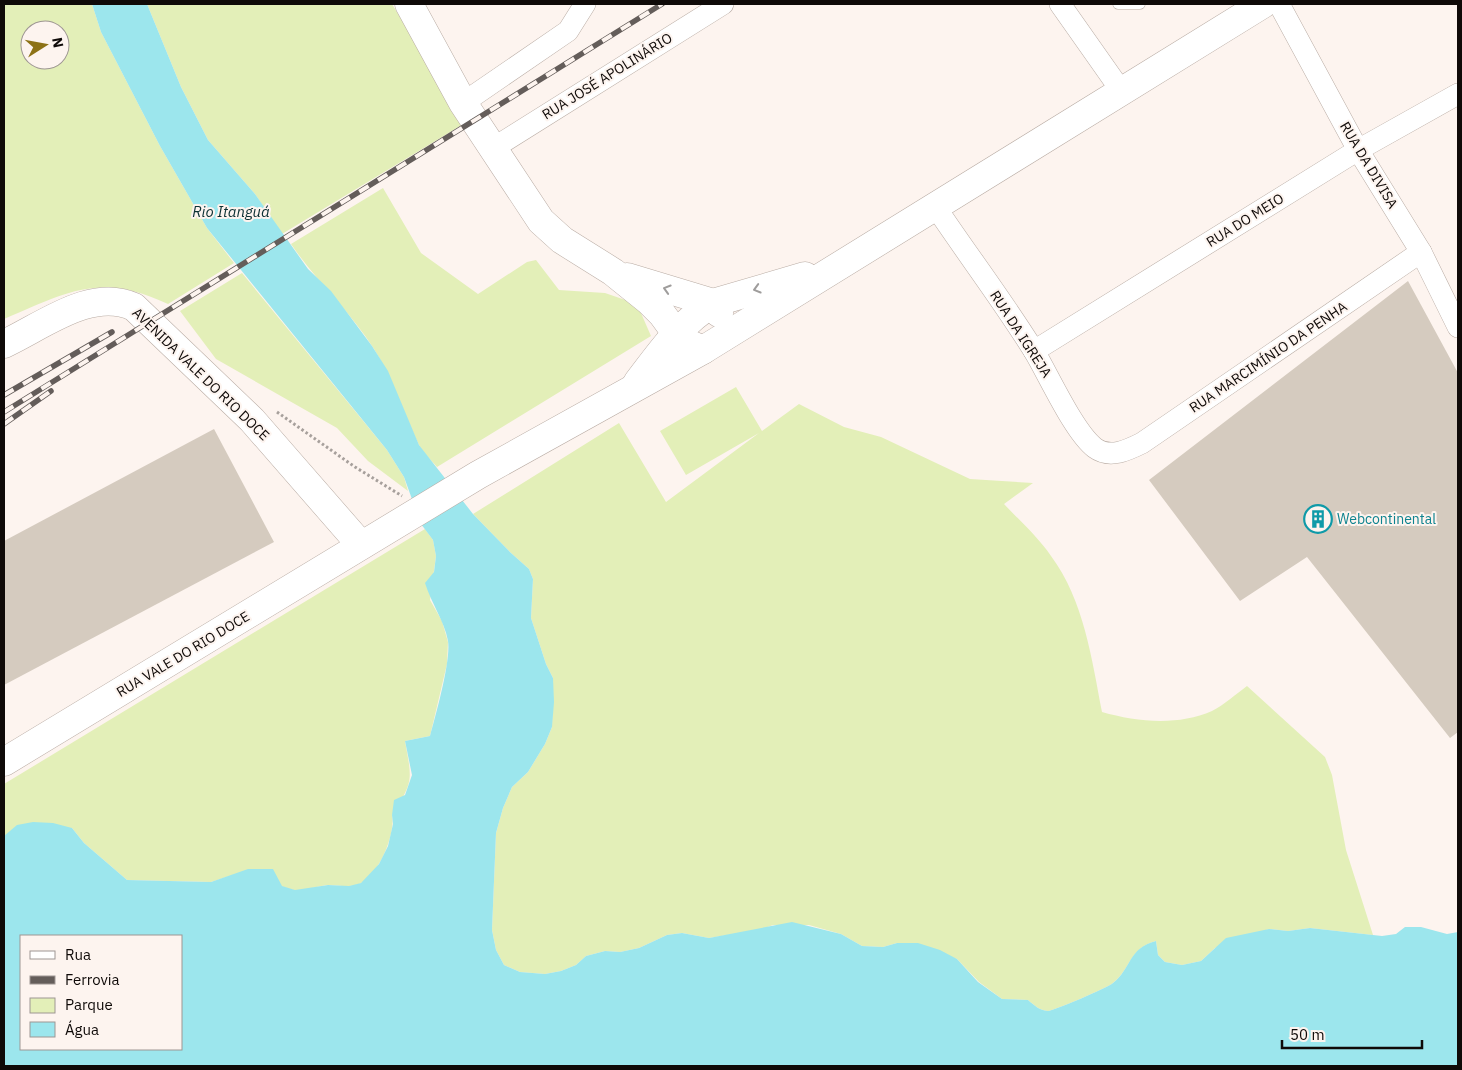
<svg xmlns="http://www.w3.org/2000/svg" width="1462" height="1070" viewBox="0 0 1462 1070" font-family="'IBM Plex Sans',sans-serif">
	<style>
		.green { fill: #e3efb8; fill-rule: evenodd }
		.water { fill: #9ce6ed; fill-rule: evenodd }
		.building { fill: #d5cbbf }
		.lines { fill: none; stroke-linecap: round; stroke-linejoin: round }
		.lane-casing { stroke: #b9aca4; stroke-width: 11 }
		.street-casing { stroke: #b9aca4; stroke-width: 22 }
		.secondary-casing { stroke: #b9aca4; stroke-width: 29 }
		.path { stroke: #a7a09c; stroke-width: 3; stroke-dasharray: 2.5 2.5; stroke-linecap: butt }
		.lane { stroke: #fff; stroke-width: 10 }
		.street { stroke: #fff; stroke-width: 21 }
		.secondary { stroke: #fff; stroke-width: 28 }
		.rail-casing { stroke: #645d5a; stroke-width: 5.5 }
		.rail { stroke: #fdf4ef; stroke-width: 4; stroke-dasharray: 11; stroke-linecap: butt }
		.oneway { stroke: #9f9d9c }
		.labels { text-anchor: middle; stroke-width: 4; stroke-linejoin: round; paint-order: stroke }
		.street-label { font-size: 14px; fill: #0f0a08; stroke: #fdf4ef }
		.culture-label { font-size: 14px; fill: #0d838f; stroke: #fdf4ef; text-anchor: start }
		.water-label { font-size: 15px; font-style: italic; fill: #0b3033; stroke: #fdf4ef }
	</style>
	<rect width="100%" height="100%" fill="#fdf4ef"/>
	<g class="green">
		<path d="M4,4h88l9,28 59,114 47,82 27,35 -66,41c-69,-32 -100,-12 -164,15zM30,30h30v30h-30z"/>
		<path d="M147,4h245l73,119 -183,111 -27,-40 -47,-54 -27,-53z"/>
		<path d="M383,188l38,65 57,41 49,-32 9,-2 23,30 46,3 32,11 14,32 -214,131c-6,-7 -15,-15 -19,-24 -15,-32 -25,-64 -44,-94 -24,-38 -58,-68 -83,-105z"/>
		<path d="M242,273l145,177 17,27 4,14 -40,-30 -31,-33 -121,-69 -36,-48z"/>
		<path d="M736,387l26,44 37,-27 45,23 37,10 89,42 63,4 -29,21c16,17 34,33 47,52 33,44 41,104 51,156 35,10 76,14 110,-1 12,-6 24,-17 35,-25l78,71 7,18 14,75 27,85 -63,-7 -22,3 -19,-2 -54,19 -14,13 -19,4 -17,-3 -7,-7 -2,-14c-27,7 -25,28 -43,42 -6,5 -60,28 -65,28 -9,-1 -13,-5 -20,-11l-26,-1 -23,-17 -22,-23 -60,-16 -14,4 -21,-1 -21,-12 -32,-9h-36l-14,5 -50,8 -27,-5 -15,2 -28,13 -19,4 -15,-1 -19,5 -10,9 -15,6 -16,3 -25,-2 -16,-7 -8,-15 -4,-20 4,-97 7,-25 9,-21 16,-15 17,-28 7,-17 1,-49 -7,-14 -15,-46 2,-39 -4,-10 -18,-16 -38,-39 146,-91 47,79 93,-69 -73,42 -26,-44z"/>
		<path d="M425,529l8,11 3,16 -6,44 12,21 6,21 -1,22 -17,72 -25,5c7,39 9,40 -13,74 4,19 -14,62 -33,69 -11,4 -20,1 -31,1 -11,1 -23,6 -34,5 -16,-3 -32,-14 -46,-20l-37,12 -84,-2 -43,-37 -12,-15 -68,8v-52z"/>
	</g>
	<path class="water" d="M92,4h55l34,83 27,53 47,54 53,75 23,22 41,55 16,25 31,74 54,69 38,39 18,16 4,10 -2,39 15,46 7,14 1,24 -2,25 -7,17 -17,28 -16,15 -9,21 -7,25 -4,97 4,20 8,15 16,7 25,2 16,-3 15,-6 10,-9 19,-5 15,1 19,-4 28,-13 15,-2 27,5 83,-16 49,12 21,12 21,1 14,-4h21l22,7 17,9 21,23 24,17 26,1c7,6 11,10 20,11 5,0 59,-23 65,-28 19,-15 15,-35 43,-42l2,14 7,7 17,3 19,-4 25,-23 43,-9 19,2 22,-3 72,8 14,-2 9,-7h16l26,7 11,-2v134h-1454v-230l13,-11 16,-3 20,1 19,5 12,15 43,37 84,2 37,-13h25l9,17 13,4 33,-5 21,1 12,-3 18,-19 9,-18 5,-22 -1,-9 2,-15 11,-5 7,-20 -7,-34 25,-5c6,-22 21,-75 18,-95 -4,-21 -17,-38 -23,-58l9,-11 2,-16 -3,-16 -12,-16 -17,-47 -17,-27 -180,-222 -47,-82 -59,-114zM21,936h160v113h-160z"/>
	<g class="building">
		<path d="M1408,281l50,92v359l-8,6 -143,-181 -67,44 -91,-121z"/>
		<path d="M214,429l60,113 -270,143v-144z"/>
	</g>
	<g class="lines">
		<defs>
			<path id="lane" d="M1118,4h22"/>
			<g id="street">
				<path d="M1060,4l62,88"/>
				<path d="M1279,4l79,146 63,102 37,75"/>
				<path d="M463,103l105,-72 17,-27"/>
				<path d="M492,149l231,-145"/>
				<path d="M935,206c32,48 68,95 99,145 15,25 40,81 61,97 15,11 33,2 47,-5l279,-191"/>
				<path d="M1034,351l324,-201 100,-56"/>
			</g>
			<g id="secondary">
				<path d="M409,4l54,99 78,118 21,19 51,32 36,29 13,13 19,26 22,10"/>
				<path d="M627,277l86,26 6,10"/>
				<path d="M4,344c39,-18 87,-57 130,-37l118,113 109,125"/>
				<path d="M637,383c23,-30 43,-60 76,-80l92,-27"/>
				<path d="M4,762l474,-287 225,-125 560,-346"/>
			</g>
		</defs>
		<use href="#lane" class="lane-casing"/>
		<use href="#street" class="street-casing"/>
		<use href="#secondary" class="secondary-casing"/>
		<path class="path" d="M277,412l78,55 47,29"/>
		<use href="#lane" class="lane"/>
		<use href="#street" class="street"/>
		<use href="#secondary" class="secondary"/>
		<defs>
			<g id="rail">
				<path d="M4,395l108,-63"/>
				<path d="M4,412l658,-408"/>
				<path d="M4,424l47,-33"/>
			</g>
		</defs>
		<use href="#rail" class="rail-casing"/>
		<use href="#rail" class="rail"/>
	</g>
	<defs><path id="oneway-chevron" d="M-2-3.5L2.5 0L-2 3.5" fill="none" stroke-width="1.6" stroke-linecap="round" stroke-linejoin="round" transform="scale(1.25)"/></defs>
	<g class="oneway">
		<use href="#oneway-chevron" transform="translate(667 289) rotate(-163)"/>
		<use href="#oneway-chevron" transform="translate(757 289) rotate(164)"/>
	</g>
	<defs>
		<symbol id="building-ring" viewBox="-11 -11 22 22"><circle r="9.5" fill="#fdf4ef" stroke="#0f9aa8" stroke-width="1.5"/><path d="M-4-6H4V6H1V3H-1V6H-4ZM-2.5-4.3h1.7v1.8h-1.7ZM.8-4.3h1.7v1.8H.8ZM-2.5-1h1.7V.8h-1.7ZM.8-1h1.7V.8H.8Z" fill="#0f9aa8"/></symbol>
	</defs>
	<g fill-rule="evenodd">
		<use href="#building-ring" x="1302" y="503" width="32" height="32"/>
	</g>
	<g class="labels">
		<g class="street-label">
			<text transform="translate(607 76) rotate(-32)" y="5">RUA JOSÉ APOLINÁRIO</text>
			<text transform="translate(1369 165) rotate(59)" y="5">RUA DA DIVISA</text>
			<text transform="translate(1245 220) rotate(-32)" y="5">RUA DO MEIO</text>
			<text transform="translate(1021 334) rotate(57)" y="5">RUA DA IGREJA</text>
			<text transform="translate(1268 357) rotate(-34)" y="5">RUA MARCIMÍNIO DA PENHA</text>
			<text transform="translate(201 374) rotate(44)" y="5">AVENIDA VALE DO RIO DOCE</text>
			<text transform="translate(183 654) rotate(-31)" y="5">RUA VALE DO RIO DOCE</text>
		</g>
		<g class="culture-label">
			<text x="1337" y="524">Webcontinental</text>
		</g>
		<g class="water-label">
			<text x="231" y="217">Rio Itanguá</text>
		</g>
	</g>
	<rect width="1462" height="1070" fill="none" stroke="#0f0a08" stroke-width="10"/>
	<rect x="20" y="935" width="162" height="115" fill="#fdf4ef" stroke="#9e9693"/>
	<rect x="30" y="951" width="25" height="8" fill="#ffffff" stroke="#9e9693"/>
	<text x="65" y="960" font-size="15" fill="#0f0a08">Rua</text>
	<rect x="30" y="976" width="25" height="8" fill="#645d5a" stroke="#9e9693"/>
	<text x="65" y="985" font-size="15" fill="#0f0a08">Ferrovia</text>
	<rect x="30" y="998" width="25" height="15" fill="#e3efb8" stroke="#9e9693"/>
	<text x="65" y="1010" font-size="15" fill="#0f0a08">Parque</text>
	<rect x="30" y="1022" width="25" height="15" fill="#9ce6ed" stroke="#9e9693"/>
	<text x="65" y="1035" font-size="15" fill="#0f0a08">Água</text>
	<g transform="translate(45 45) rotate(79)"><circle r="24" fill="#fdf4ef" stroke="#9e9693"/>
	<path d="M0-4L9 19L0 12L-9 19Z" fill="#8d7216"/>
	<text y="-8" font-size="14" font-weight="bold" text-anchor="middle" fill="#0f0a08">N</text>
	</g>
	<path d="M1282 1040v8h140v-8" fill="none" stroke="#0f0a08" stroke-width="2.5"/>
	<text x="1290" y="1040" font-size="15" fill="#0f0a08" stroke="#fdf4ef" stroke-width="4" paint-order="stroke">50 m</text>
</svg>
